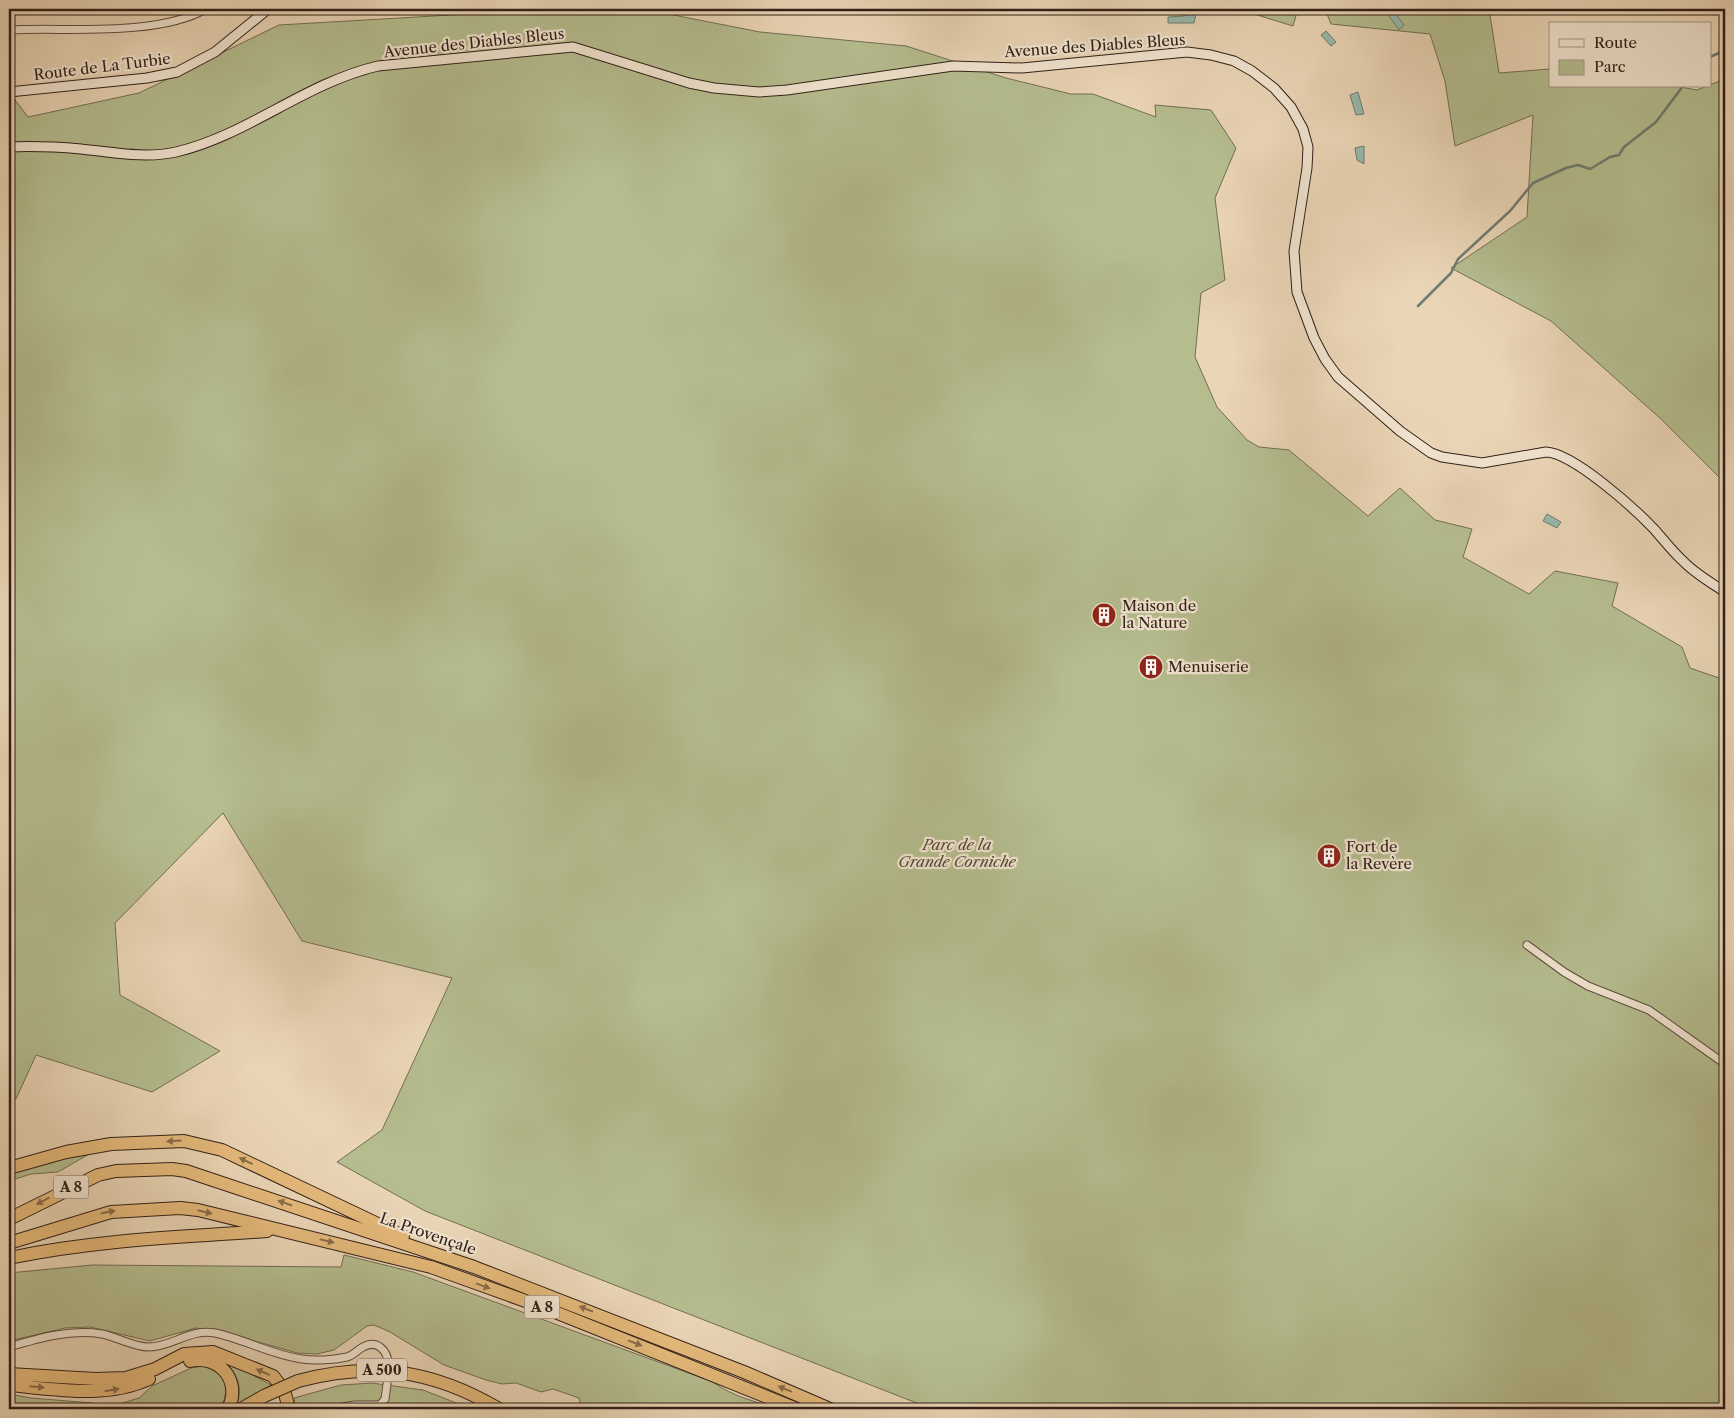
<svg xmlns="http://www.w3.org/2000/svg" width="1734" height="1418" viewBox="0 0 1734 1418" font-family="'Libre Caslon Text',serif">
	<style>
		.green { fill: #b5bd8f; stroke: #726e54 }
		.water { fill: #98b9ac; stroke: #6e7c71 }
		.lines { fill: none; stroke-linecap: round; stroke-linejoin: round }
		.stream { stroke: #6e7c71; stroke-width: 2.5 }
		.street-casing { stroke: #5e4d40; stroke-width: 9 }
		.secondary-casing { stroke: #302018; stroke-width: 11 }
		.highway-casing { stroke: #302018; stroke-width: 14 }
		.street { stroke: #f1e4d0; stroke-width: 7 }
		.secondary { stroke: #f1e4d0; stroke-width: 9 }
		.highway { stroke: #e5ba7b; stroke-width: 12 }
		.highway-bridge-casing { stroke: #302018; stroke-width: 14; stroke-linecap: butt }
		.highway-bridge { stroke: #e5ba7b; stroke-width: 12 }
		.oneway { fill: #8a6d4a }
		.labels { text-anchor: middle; stroke-width: 4.5; stroke-linejoin: round; paint-order: stroke }
		.shield { fill: #f1e4d0; stroke: #6a5b4f; stroke-width: 1 }
		.shield-label { font-size: 14px; font-weight: bold; fill: #302018 }
		.street-label { font-size: 15px; fill: #302018; stroke: #f1e4d0 }
		.poi-label { font-size: 15px; fill: #302018; stroke: #f1e4d0; text-anchor: start }
		.park-label { font-size: 15px; font-style: italic; fill: #514736; stroke: #f1e4d0 }
	</style>
	<rect width="100%" height="100%" fill="#ead5b6"/>
	<filter id="stains"><feTurbulence type="fractalNoise" baseFrequency=".004" numOctaves="4"/><feColorMatrix values="0 0 0 0 .2 0 0 0 0 .09 0 0 0 0 .02 0 0 0 .5 -.17"/></filter>
	<radialGradient id="worn" r=".72"><stop offset=".6" stop-color="#630" stop-opacity="0"/><stop offset="1" stop-color="#630" stop-opacity=".3"/></radialGradient>
	<g class="green">
		<path d="M554,9h89l117,23 146,14 100,32 65,16h22l63,23 -1,-12 56,5 25,38 -21,50 10,82 -24,13 -6,64 22,50 30,33 12,7 30,3 79,66 32,-28 35,32 37,9 -9,28 66,37 26,-23 63,12 -6,23 70,41 8,21 35,12v729h-793l-507,-198 -88,-49 45,-32 70,-152 -150,-37 -79,-128 -108,110 5,72 100,56 -68,41 -116,-37 -20,44 -7,4v-1011l19,25 111,-24 140,-68z"/>
		<path d="M1255,9h43l-5,17 -39,-12z"/>
		<path d="M1325,9h164l10,64 51,-4v17h125l22,4 28,-11v404l-64,-64 -110,-98 -100,-53 76,-51 6,-102 -78,31 -10,-65 -15,-47 -99,-10z"/>
		<path d="M91,1153l-33,19 -27,2 -22,7v-7l58,-17z"/>
		<path d="M344,1255l69,17 300,110c20,15 44,20 67,27h-198l-3,-11 -26,-9 -12,3 -25,-9 -14,1 -16,-4 -42,-15 -54,-33 -16,-7 -7,1 -33,24 -17,4 -20,-1 -77,-22 -24,-3 -46,13 -60,-14 -25,1 -56,13v-68l83,-8 249,2z"/>
		<path d="M230,1363l41,22 -35,22c6,-15 4,-30 -8,-42z"/>
		<path d="M202,1366c23,5 31,24 17,43h-210v-15l22,4 61,5 14,5 33,-10 13,-12 39,-18z"/>
		<path d="M372,1383l51,7 49,19h-177l-1,-11 47,-13z"/>
	</g>
	<g class="water">
		<path d="M1193,12l3,2 -2,9h-26v-6l16,-1z"/>
		<path d="M1394,12l10,13 -5,5 -10,-14z"/>
		<path d="M1326,31l10,11 -5,4 -10,-11z"/>
		<path d="M1358,92l6,22 -8,1 -6,-20z"/>
		<path d="M1364,146v18l-7,-4 -2,-12z"/>
		<path d="M1547,514l14,8 -4,6 -14,-7z"/>
	</g>
	<g class="lines">
		<g class="stream">
			<path d="M1710,57l11,-5 4,-6"/>
			<path d="M1418,306l33,-33 7,-14 52,-48 23,-28 33,-15 12,-3 12,4 20,-12 9,-2 5,-8 32,-25 27,-36"/>
		</g>
		<defs>
			<g id="street">
				<path d="M9,30c57,-3 147,7 197,-21"/>
				<path d="M1527,945l37,27 24,14 61,24 76,54"/>
				<path d="M9,1347c30,-9 61,-18 93,-13 15,3 32,13 47,13 23,0 42,-19 66,-14 29,6 57,22 87,26 13,2 32,1 45,-2 7,-2 10,-7 16,-10 14,-8 25,4 25,17"/>
				<path d="M330,1409l25,-4h25l5,-6 2,-15"/>
			</g>
			<g id="secondary">
				<path d="M9,92l138,-14 30,-6 38,-20 53,-43"/>
				<path d="M9,147c24,-1 48,0 72,2 31,3 64,10 95,3 72,-17 129,-69 202,-86l195,-19 116,36 25,5 45,4 28,-2 166,-24 69,2 165,-16 24,3 23,6 18,10 22,17 17,19 12,22 5,18 -1,21 -13,83 3,41 17,46 11,21 13,18 62,54 31,22 11,4 40,6 64,-11c27,1 88,56 108,77 9,10 18,22 28,31 12,13 28,22 43,32"/>
			</g>
			<g id="highway">
				<path d="M9,1168l57,-16 45,-8 73,-3 38,9 181,86"/>
				<path d="M9,1219l89,-44 18,-4 56,-2 14,2 288,96 270,105 86,37"/>
				<path d="M9,1243l102,-31 69,-4 18,2 233,57 114,41 252,101"/>
				<path d="M9,1258c85,-18 171,-21 258,-27"/>
				<path d="M190,1361c30,-7 52,21 38,48"/>
				<path d="M9,1374l87,5 30,-1 29,-9 29,-15 29,-2 60,24 11,14 5,19"/>
				<path d="M298,1381c74,-20 135,-11 201,28"/>
				<path d="M9,1385c46,4 97,14 140,-6"/>
				<path d="M241,1409l23,-13"/>
			</g>
		</defs>
		<use href="#street" class="street-casing"/>
		<use href="#secondary" class="secondary-casing"/>
		<use href="#highway" class="highway-casing"/>
		<use href="#street" class="street"/>
		<use href="#secondary" class="secondary"/>
		<use href="#highway" class="highway"/>
		<defs>
			<path id="highway-bridge" d="M264,1396l34,-15"/>
		</defs>
		<use href="#highway-bridge" class="highway-bridge-casing"/>
		<use href="#highway-bridge" class="highway-bridge"/>
	</g>
	<defs><path id="oneway-solid" d="M-6-.8H1V-3.2L6.5 0L1 3.2V.8H-6Z" transform="scale(1.25)"/></defs>
	<g class="oneway">
		<use href="#oneway-solid" transform="translate(174 1141) rotate(177)"/>
		<use href="#oneway-solid" transform="translate(246 1161) rotate(-155)"/>
		<use href="#oneway-solid" transform="translate(43 1201) rotate(152)"/>
		<use href="#oneway-solid" transform="translate(285 1203) rotate(-161)"/>
		<use href="#oneway-solid" transform="translate(108 1212) rotate(-11)"/>
		<use href="#oneway-solid" transform="translate(205 1212) rotate(13)"/>
		<use href="#oneway-solid" transform="translate(327 1241) rotate(13)"/>
		<use href="#oneway-solid" transform="translate(483 1286) rotate(20)"/>
		<use href="#oneway-solid" transform="translate(586 1309) rotate(-159)"/>
		<use href="#oneway-solid" transform="translate(635 1343) rotate(21)"/>
		<use href="#oneway-solid" transform="translate(263 1372) rotate(-156)"/>
		<use href="#oneway-solid" transform="translate(37 1387) rotate(5)"/>
		<use href="#oneway-solid" transform="translate(785 1389) rotate(-157)"/>
		<use href="#oneway-solid" transform="translate(112 1390) rotate(-9)"/>
	</g>
	<defs>
		<symbol id="building-disc" viewBox="-11 -11 22 22"><circle r="9.5" fill="#8f2418" stroke="#f1e4d0"/><path d="M-4-6H4V6H1V3H-1V6H-4ZM-2.5-4.3h1.7v1.8h-1.7ZM.8-4.3h1.7v1.8H.8ZM-2.5-1h1.7V.8h-1.7ZM.8-1h1.7V.8H.8Z" fill="#fff"/></symbol>
	</defs>
	<g fill-rule="evenodd">
		<use href="#building-disc" x="1090" y="601" width="28" height="28"/>
		<use href="#building-disc" x="1137" y="653" width="28" height="28"/>
		<use href="#building-disc" x="1315" y="842" width="28" height="28"/>
	</g>
	<g class="labels">
		<g class="shield">
			<rect x="53.5" y="1175.5" width="35" height="23" rx="4"/>
			<rect x="524.5" y="1295.5" width="35" height="23" rx="4"/>
			<rect x="357" y="1358.5" width="50" height="23" rx="4"/>
		</g>
		<g class="shield-label">
			<text x="71" y="1192">A 8</text>
			<text x="542" y="1312">A 8</text>
			<text x="382" y="1375">A 500</text>
		</g>
		<g class="street-label">
			<text transform="translate(474 43) rotate(-6)" y="5">Avenue des Diables Bleus</text>
			<text transform="translate(1095 46) rotate(-4)" y="5">Avenue des Diables Bleus</text>
			<text transform="translate(102 67) rotate(-7)" y="5">Route de La Turbie</text>
			<text transform="translate(428 1234) rotate(19)" y="5">La Provençale</text>
		</g>
		<g class="poi-label">
			<text x="1122" y="611">Maison de<tspan x="1122" dy="17">la Nature</tspan></text>
			<text x="1168" y="672">Menuiserie</text>
			<text x="1346" y="852">Fort de<tspan x="1346" dy="17">la Revère</tspan></text>
		</g>
		<g class="park-label">
			<text x="957" y="850">Parc de la<tspan x="957" dy="17">Grande Corniche</tspan></text>
		</g>
	</g>
	<rect width="1734" height="1418" fill="none" stroke="#ead5b6" stroke-width="30"/>
	<rect x="10" y="10" width="1714" height="1398" fill="none" stroke="#302018" stroke-width="2.5"/>
	<rect x="15" y="15" width="1704" height="1388" fill="none" stroke="#302018"/>
	<rect x="1549" y="22" width="162" height="65" fill="#f1e4d0" stroke="#a49686"/>
	<rect x="1559" y="39" width="25" height="8" fill="#f1e4d0" stroke="#a49686"/>
	<text x="1594" y="48" font-size="15" fill="#302018">Route</text>
	<rect x="1559" y="60" width="25" height="15" fill="#b5bd8f" stroke="#a49686"/>
	<text x="1594" y="72" font-size="15" fill="#302018">Parc</text>
	<rect width="100%" height="100%" filter="url(#stains)"/>
	<rect width="100%" height="100%" fill="url(#worn)"/>
</svg>
